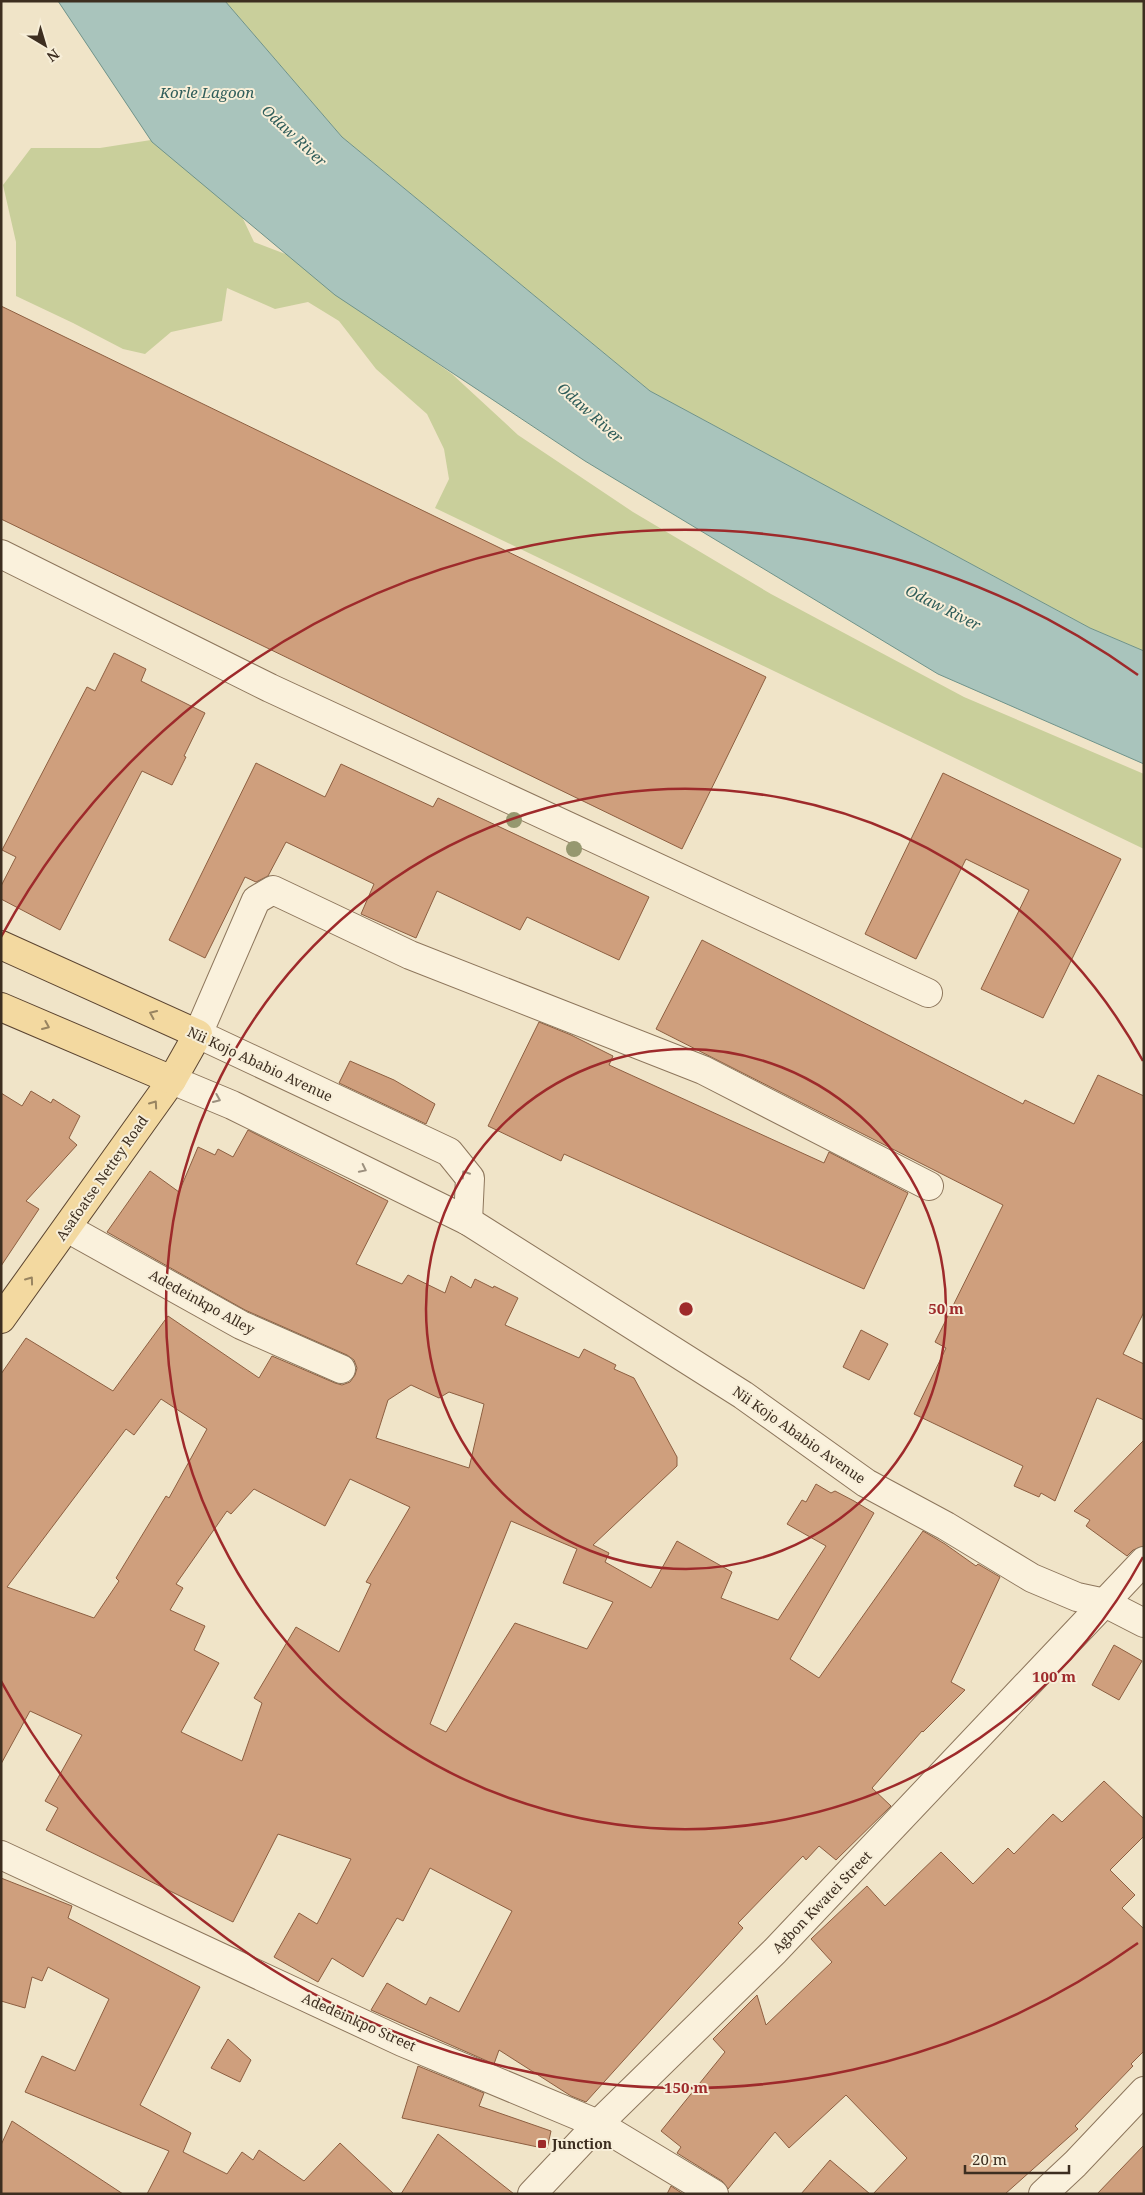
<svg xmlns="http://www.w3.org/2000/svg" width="1145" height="2195" viewBox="0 0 1145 2195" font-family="'Noto Serif',serif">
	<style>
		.green { fill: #c9cf9b }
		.water { fill: #a9c4bc; stroke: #6f938a }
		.building { fill: #cf9f7d; stroke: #8d5f41; fill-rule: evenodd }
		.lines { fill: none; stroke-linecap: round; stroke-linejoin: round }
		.minor-casing { stroke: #8d765c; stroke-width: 30 }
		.major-casing { stroke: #5b4430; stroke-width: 30 }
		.minor { stroke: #faf1dc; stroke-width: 28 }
		.major { stroke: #f3d9a0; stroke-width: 28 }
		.tree { fill: #96986f }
		.oneway { stroke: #988460 }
		.oneway2 { stroke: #9c907e }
		.ring { fill: none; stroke: #9e2a2b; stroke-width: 2.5 }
		.poi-dot { fill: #9e2a2b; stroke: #f7eed8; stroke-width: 2 }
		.labels { text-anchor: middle; stroke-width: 4; stroke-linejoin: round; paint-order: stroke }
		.street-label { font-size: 14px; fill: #3d2e20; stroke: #f7eed8 }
		.poi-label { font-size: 14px; font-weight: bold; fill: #3d2e20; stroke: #f7eed8; text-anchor: start }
		.water-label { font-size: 15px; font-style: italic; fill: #2f5d5a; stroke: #f7eed8 }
		.centre { fill: #9e2a2b; stroke: #f7eed8; stroke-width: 2.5 }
		.ring-label { font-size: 15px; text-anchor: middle; font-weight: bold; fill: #9e2a2b; stroke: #f7eed8; stroke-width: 4; stroke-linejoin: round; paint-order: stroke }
	</style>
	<rect width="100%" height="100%" fill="#f0e4c8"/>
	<g class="green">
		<path d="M225,1h919v650l-54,-23 -440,-237 -308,-254z"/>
		<path d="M202,132l52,110 81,31 55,57 62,44 66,61 115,77 138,82 193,103 180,77v75l-709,-341 14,-29 -5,-30 -17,-35 -51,-45 -37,-48 -31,-19 -33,7 -48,-21 -5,33 -51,11 -26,22 -22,-5 -50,-26 -57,-27v-54l-13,-57 28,-37h69z"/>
	</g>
	<path class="water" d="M58,1h167l117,136 308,254 440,237 54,23v113l-206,-90 -353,-213 -250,-166 -183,-153z"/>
	<g class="building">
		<path d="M1,306l765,371 -84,172 -681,-330z"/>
		<path d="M114,653l32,16 -5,12 64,32 -21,43 2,1 -14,28 -30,-14 -82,159 -59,-31v-13l15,-29 -14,-7 85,-163 8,4z"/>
		<path d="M256,763l69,34 16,-33 92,43 5,-9 211,99 -30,63 -92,-43 -7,13 -83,-39 -21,47 -55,-24 13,-30 -88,-42 -18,34 -12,6 -11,-5 -40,81 -36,-18z"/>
		<path d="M943,773l178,86 -78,159 -62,-29 48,-99 -63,-31 -50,100 -51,-25z"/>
		<path d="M702,940l321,164 2,-4 49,24 24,-49 46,21v216l-21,42 21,10v56l-47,-22 -42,103 -14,-8 -2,4 -25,-11 9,-20 -109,-52 32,-66 -11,-6 68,-137 -347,-176z"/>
		<path d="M539,1022l32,13 42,21 -4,9 215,98 5,-11 79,41 -44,96 -300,-135 -3,7 -73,-35z"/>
		<path d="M350,1061l44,19 41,24 -9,20 -87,-41z"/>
		<path d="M31,1091l20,12 2,-4 27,17 -11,22 8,7 -51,56 13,8 -38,57v-173l21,13z"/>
		<path d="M248,1130l140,71 -32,63 46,20 6,-9 37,18 6,-17 20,12 4,-9 18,9 1,-2 24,12 -13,27 74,33 5,-9 32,16 -2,4 20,9 43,79v9l-84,79 16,8 -4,9 46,26 26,-47 55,31 -11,26 57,22 48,-74 -39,-22 15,-24 4,2 10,-18 15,9 4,-2 19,10 20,12 -84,146 29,19 104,-147 22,13 31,22 2,-2 22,13 -49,105 14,8 -42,42 -1,-1 -50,57 19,18 -55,54 -17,-14 -13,14 -3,-4 -65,67 5,5 -157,174 -15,-6 -72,-46 -5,14 -123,-54 16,-27 39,22 4,-8 29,15 53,-101 -82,-43 -27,53 -6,-3 -34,59 -31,-19 -14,24 -44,-25 25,-44 18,11 34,-65 -73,-25 -45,88 -187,-92 12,-22 -13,-7 37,-66 -52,-24 -29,53v-390l25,-36 87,53 55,-75 91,62 13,-22 63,27 7,2 8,-3 5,-7 2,-7 -3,-8 -7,-5 -102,-45 -138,-78 43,-61 29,21 19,-45 17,8 3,-6 15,8zM411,1385l28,13 10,-6 35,12 -15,64 -93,-30 12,-38zM161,1399l46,30 -38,69 -3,-2 -50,82 3,3 -25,37 -87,-31 119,-158 8,6zM350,1479l60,28 -44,75 5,2 -32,68 -43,-25 -42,71 8,5 -20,58 -61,-29 38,-69 -25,-13 11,-24 -35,-16 13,-22 -7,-4 51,-73 4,3 23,-25 71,37zM511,1521l66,28 -14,34 50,19 -26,47 -72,-26 -69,109 -16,-8z"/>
		<path d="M861,1330l27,14 -19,36 -26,-13z"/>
		<path d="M1144,1440v106l-11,4 -6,6 -41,-30 4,-6 -16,-9z"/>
		<path d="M1114,1645l28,16 -23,39 -27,-15z"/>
		<path d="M1104,1781l40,38v17l-34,34 25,25 -13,13 22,21v122l-13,13 2,2 -58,60 3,3 -73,65h-132l34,-36 -61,-63 -57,53 -14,-16 -47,57 -6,-8 -45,-28 4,-6 -20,-16 64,-79 -12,-13 44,-44 9,30 66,-63 -21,-23 56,-53 18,20 56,-54 32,32 35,-36 6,6 39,-40 9,8z"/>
		<path d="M1,1878l71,28 -4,12 132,69 -60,118 51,28 -8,19 44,22 15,-22 11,8 6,-10 45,31 36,-38 54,51h-247l22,-43 -144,-59 17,-36 33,15 34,-72 -61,-32 -6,14 -10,-4 -7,31 -24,-7z"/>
		<path d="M228,2039l23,21 -11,22 -29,-14z"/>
		<path d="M418,2066l66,27 -5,13 72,25 -4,18 -145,-31z"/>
		<path d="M12,2121l111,73h-122v-49z"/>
		<path d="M438,2134l76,60h-113z"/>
		<path d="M1144,2145v49h-47z"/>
		<path d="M830,2160l40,34h-69z"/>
		<path d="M671,2186l12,8h-16z"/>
	</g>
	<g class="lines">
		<defs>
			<g id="minor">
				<path d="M1,554l269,134 658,305"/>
				<path d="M172,1080l60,25 236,116 275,174 123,88 80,43 86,52 45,19 28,6 39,20"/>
				<path d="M468,1221l2,-43 -21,-26 -251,-118 58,-134 17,-10 137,65 293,115 226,116"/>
				<path d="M67,1228l174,97 100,44"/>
				<path d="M1,1855l401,187 196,82 116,70"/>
				<path d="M532,2194l66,-70 177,-173 369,-390"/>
				<path d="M1043,2194l32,-30 69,-73"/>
			</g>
			<g id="major">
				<path d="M1,945l197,89 -26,46 -171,239"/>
				<path d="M1,1007l171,73"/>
			</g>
		</defs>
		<use href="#minor" class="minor-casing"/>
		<use href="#major" class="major-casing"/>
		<use href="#minor" class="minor"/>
		<use href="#major" class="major"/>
	</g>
	<g class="tree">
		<circle cx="514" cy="820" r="8"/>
		<circle cx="574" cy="849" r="8"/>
	</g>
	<defs><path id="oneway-chevron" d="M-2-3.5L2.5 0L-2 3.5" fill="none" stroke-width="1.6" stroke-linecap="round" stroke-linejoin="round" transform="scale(1.25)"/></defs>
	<g class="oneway">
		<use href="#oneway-chevron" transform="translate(153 1014) rotate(-156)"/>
		<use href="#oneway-chevron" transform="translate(46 1026) rotate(23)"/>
		<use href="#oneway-chevron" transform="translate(154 1104) rotate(-55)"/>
		<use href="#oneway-chevron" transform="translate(30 1280) rotate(-54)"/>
	</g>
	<g class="oneway2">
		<use href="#oneway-chevron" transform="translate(217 1099) rotate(23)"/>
		<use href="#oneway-chevron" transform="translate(363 1169) rotate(26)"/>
		<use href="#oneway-chevron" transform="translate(465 1174) rotate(-123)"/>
	</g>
	<g class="ring">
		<circle cx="686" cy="1309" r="260"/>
		<path d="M1143 1557A520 520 0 1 1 1143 1061"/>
		<path d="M1138 1943A779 779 0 0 1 1 1681M1 937A779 779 0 0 1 1138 675"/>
	</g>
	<rect class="poi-dot" x="537" y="2139" width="10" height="10" rx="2.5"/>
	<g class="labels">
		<g class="street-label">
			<text transform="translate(260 1064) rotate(25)" y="5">Nii Kojo Ababio Avenue</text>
			<text transform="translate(102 1178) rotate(-55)" y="5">Asafoatse Nettey Road</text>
			<text transform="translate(202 1302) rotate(29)" y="5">Adedeinkpo Alley</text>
			<text transform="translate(799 1435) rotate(35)" y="5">Nii Kojo Ababio Avenue</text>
			<text transform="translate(822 1902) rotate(-46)" y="5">Agbon Kwatei Street</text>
			<text transform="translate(359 2022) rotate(24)" y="5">Adedeinkpo Street</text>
		</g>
		<g class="poi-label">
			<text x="552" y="2149">Junction</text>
		</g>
		<g class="water-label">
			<text x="207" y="98">Korle Lagoon</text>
			<text transform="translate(294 136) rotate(43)" y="5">Odaw River</text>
			<text transform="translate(590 413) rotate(42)" y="5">Odaw River</text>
			<text transform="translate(943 608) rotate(27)" y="5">Odaw River</text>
		</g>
	</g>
	<circle cx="686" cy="1309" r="8" class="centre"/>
	<g class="ring-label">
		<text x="946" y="1314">50 m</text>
		<text x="1054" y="1682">100 m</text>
		<text x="686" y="2093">150 m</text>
	</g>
	<rect width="1145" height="2195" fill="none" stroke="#3d2e20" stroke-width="5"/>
	<g transform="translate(45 45) rotate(142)" stroke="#f7eed8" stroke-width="4" paint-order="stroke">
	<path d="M0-4L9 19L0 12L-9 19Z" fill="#3d2e20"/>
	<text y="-8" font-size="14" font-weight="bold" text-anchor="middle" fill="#3d2e20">N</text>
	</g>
	<path d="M965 2165v8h104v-8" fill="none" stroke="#3d2e20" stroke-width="2.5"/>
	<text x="972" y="2165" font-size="15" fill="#3d2e20" stroke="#f7eed8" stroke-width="4" paint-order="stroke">20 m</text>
</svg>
